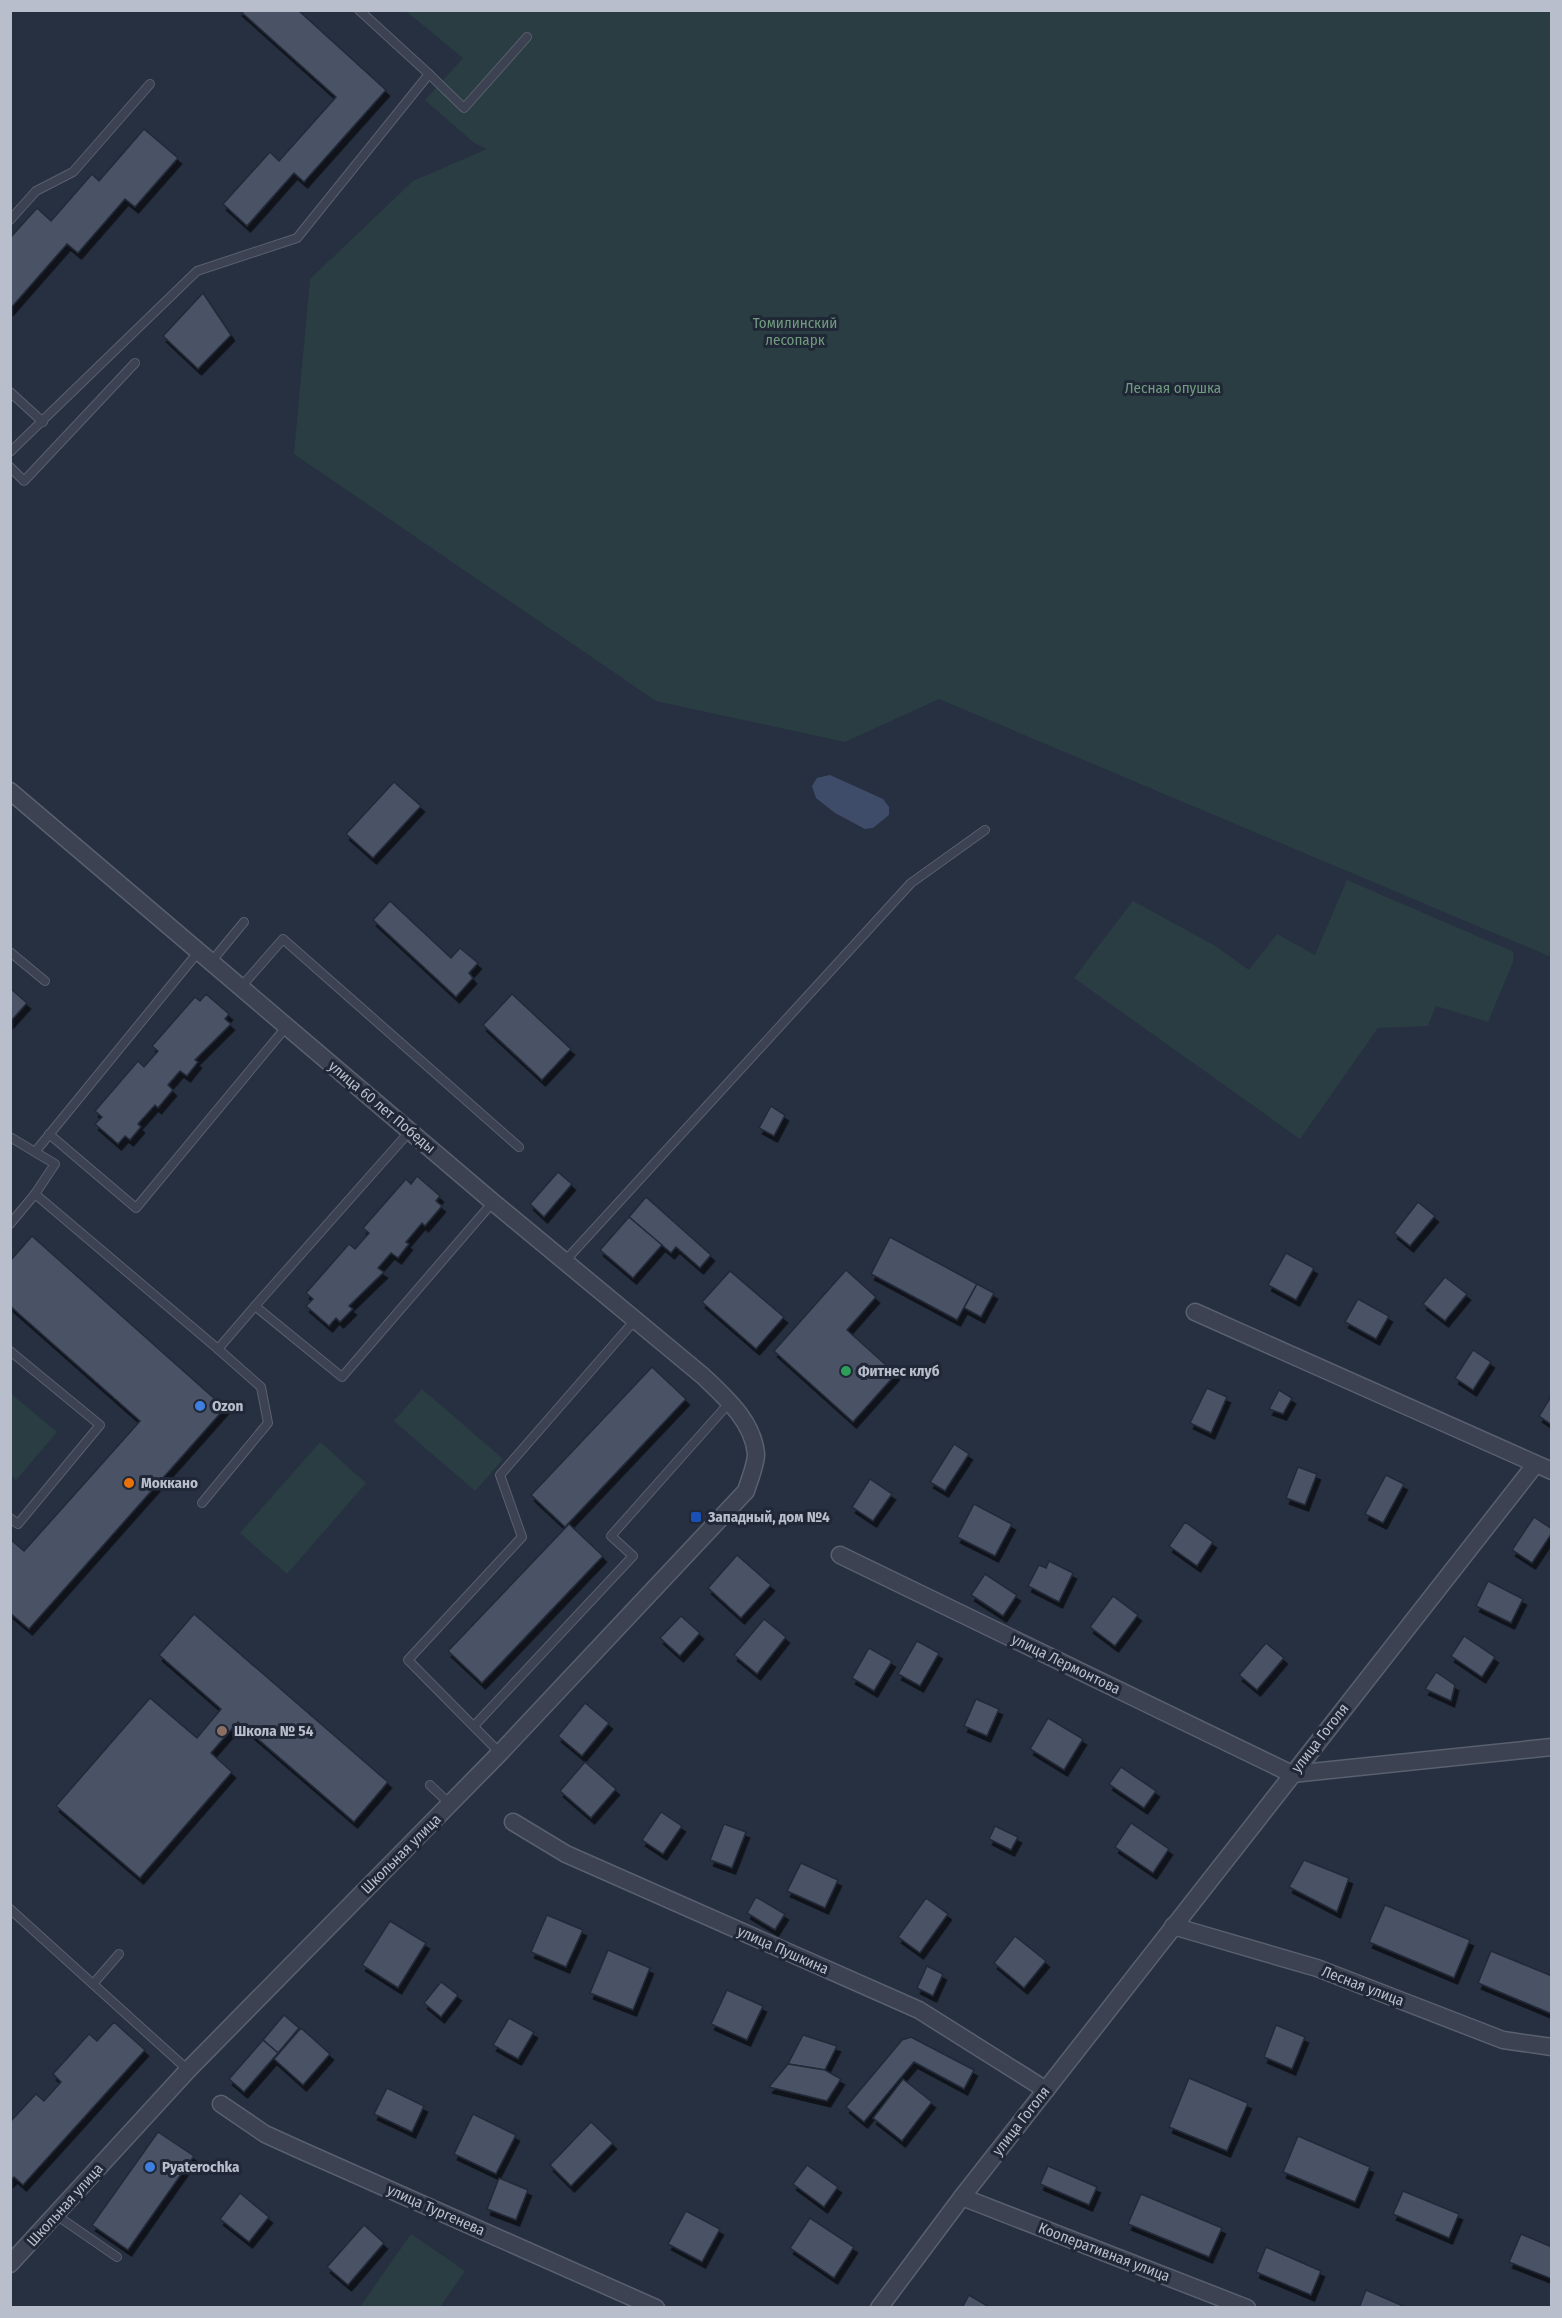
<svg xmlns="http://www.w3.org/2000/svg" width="1562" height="2318" viewBox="0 0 1562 2318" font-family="'Fira Sans Condensed',sans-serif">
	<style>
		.green { fill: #293d42 }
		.water { fill: #3e4c69 }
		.building { fill: #495265; stroke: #222938; stroke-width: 1.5; filter: url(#shadow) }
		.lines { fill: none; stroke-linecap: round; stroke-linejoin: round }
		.service-casing { stroke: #59606e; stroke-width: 10 }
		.minor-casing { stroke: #59606e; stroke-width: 19 }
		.service { stroke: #3c4251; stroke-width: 8 }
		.minor { stroke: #3c4251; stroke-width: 16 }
		.leisure-dot { fill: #2e9e5b; stroke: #202736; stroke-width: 2 }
		.shop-dot { fill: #3f7fe0; stroke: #202736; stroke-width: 2 }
		.food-dot { fill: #e8710a; stroke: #202736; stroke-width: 2 }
		.transit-dot { fill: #1a4fb4; stroke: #202736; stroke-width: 2 }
		.education-dot { fill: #8d6e63; stroke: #202736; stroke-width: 2 }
		.labels { text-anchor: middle; stroke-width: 6; stroke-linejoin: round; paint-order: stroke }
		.park-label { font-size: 15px; fill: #719b7e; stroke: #202736 }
		.street-label { font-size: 15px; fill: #b8becb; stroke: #202736 }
		.poi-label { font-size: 15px; font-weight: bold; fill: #b8becb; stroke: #202736; text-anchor: start }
	</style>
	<defs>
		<filter id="shadow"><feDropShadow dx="3.5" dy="6" stdDeviation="0" flood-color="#0009"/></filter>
	</defs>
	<rect width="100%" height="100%" fill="#273041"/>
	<g class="green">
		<path d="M406,11h1145v946l-612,-258 -94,43 -189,-41 -362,-247 16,-175 103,-98 74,-32 -13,-6 -49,-43 38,-42z"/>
		<path d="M1347,880l167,72 -1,10 -25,60 -52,-16 -8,20 -50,2 -78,111 -226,-161 59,-77 81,44 35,25 28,-36 38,21z"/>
		<path d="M422,1389l81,70 -28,32 -81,-70z"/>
		<path d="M10,1393l47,39 -41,48 -5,-5z"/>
		<path d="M320,1442l46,41 -79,91 -47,-41z"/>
		<path d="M411,2234l54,37 -25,36h-80z"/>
	</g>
	<path class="water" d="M830,775l53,24 6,8v8l-16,13 -8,1 -30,-16 -19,-15 -4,-12 5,-8z"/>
	<g class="building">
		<path d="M239,10h59l88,80 -82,92 -10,-9 -47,53 -24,-22 47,-52 9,9 57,-64z"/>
		<path d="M144,129l34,29 -43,49 -10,-8 -47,54 -11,-9 -57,65v-71l27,-30 14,13 41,-47 7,7z"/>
		<path d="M203,293l28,42 -33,34 -35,-33z"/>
		<path d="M394,782l27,24 -48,52 -27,-24z"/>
		<path d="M390,901l61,57 9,-10 18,15 -9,10 4,5 -17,19 -83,-77z"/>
		<path d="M10,988l17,15 -17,19z"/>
		<path d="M206,994l23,20 -4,5 6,5 -36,36 3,2 -11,14 -7,-5 -12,14 5,5 -15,18 -3,-3 -17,19 3,3 -11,13 -5,-4 -7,8 -23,-20 7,-7 -7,-6 43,-50 6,6 14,-16 -6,-5 43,-49 5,4z"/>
		<path d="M512,994l59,55 -29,31 -59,-55z"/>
		<path d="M771,1106l14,9 -11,21 -15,-8z"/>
		<path d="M558,1172l14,12 -28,33 -14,-13z"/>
		<path d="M417,1176l23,20 -4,5 6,5 -17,20 -3,-3 -16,19 3,2 -11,14 -7,-5 -13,15 6,4 -35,34 4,3 -13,13 -4,-4 -7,8 -23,-20 7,-7 -7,-6 43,-49 6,5 14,-16 -6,-5 43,-49 5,5z"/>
		<path d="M646,1197l65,58 -11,13 -24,-21 -5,6 -42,-36z"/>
		<path d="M1418,1202l17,14 -25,30 -16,-13z"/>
		<path d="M629,1217l33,28 -29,33 -33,-28z"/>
		<path d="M32,1236l193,172 -196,221 -19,-16v-74l14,12 116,-130 -130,-115v-45z"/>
		<path d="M890,1237l87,47 -20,36 -86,-46z"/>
		<path d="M1286,1253l28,15 -18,32 -28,-15z"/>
		<path d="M846,1270l30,27 -29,33 49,44 -43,48 -79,-71z"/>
		<path d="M730,1271l54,46 -28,32 -54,-47z"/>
		<path d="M1445,1277l22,17 -22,27 -22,-17z"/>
		<path d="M977,1284l17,9 -13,24 -17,-9z"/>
		<path d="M1358,1299l31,17 -13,23 -31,-17z"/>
		<path d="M1473,1350l18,12 -18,28 -18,-12z"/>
		<path d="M652,1367l34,32 -121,128 -34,-32z"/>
		<path d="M1207,1388l20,9 -16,36 -21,-10z"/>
		<path d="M1279,1390l13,8 -9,16 -14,-5z"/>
		<path d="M1552,1395v30l-13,-9z"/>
		<path d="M954,1444l15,10 -24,37 -15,-9z"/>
		<path d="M1298,1467l19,7 -12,31 -19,-7z"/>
		<path d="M1386,1475l18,9 -21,39 -18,-9z"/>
		<path d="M870,1479l22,15 -19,27 -21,-14z"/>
		<path d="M974,1504l38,20 -17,32 -38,-19z"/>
		<path d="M1534,1517l18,12v4l-20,30 -20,-13z"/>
		<path d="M1185,1522l28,20 -16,24 -28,-20z"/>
		<path d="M569,1524l34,32 -121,127 -34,-32z"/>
		<path d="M737,1555l34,30 -30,33 -33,-30z"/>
		<path d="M1049,1561l24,12 -14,29 -31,-16 11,-21 7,3z"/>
		<path d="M985,1574l32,21 -14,21 -32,-21z"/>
		<path d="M1488,1581l35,18 -12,24 -35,-17z"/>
		<path d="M1113,1596l25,19 -23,31 -25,-19z"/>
		<path d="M194,1614l194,168 -34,40 -116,-100 -27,31 21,19 -92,106 -84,-72 94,-108 47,40 24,-29 -62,-54z"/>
		<path d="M681,1616l19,17 -20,23 -20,-18z"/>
		<path d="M764,1619l22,18 -29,37 -23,-19z"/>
		<path d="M1464,1636l31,21 -13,20 -31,-21z"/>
		<path d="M917,1641l22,12 -19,33 -22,-12z"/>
		<path d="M1266,1643l18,15 -27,32 -18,-15z"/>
		<path d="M869,1648l23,13 -18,30 -22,-13z"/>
		<path d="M1436,1672l19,13 -4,16 -26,-12z"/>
		<path d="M976,1699l23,10 -12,27 -23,-10z"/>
		<path d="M585,1703l24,20 -27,33 -24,-20z"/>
		<path d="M1048,1718l35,21 -19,31 -34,-21z"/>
		<path d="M585,1762l31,27 -25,29 -31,-27z"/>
		<path d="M1121,1767l35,24 -12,17 -35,-24z"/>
		<path d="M661,1812l21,14 -19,28 -21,-14z"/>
		<path d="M1131,1823l38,26 -16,24 -38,-26z"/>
		<path d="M724,1824l22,8 -14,36 -22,-8z"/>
		<path d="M995,1826l23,11 -7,13 -22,-11z"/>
		<path d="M1304,1860l45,18 -12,34 -48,-25z"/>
		<path d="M801,1863l37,17 -13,28 -38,-17z"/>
		<path d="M756,1897l29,17 -10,16 -28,-17z"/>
		<path d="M926,1898l22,16 -28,39 -22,-16z"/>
		<path d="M1385,1905l85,35 -16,38 -85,-36z"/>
		<path d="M547,1915l36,15 -17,37 -35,-15z"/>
		<path d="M390,1921l36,22 -28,45 -36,-23z"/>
		<path d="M1015,1936l31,25 -22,27 -30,-25z"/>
		<path d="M608,1950l42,18 -17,42 -43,-17z"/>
		<path d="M1491,1951l61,25v38l-74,-31z"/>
		<path d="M927,1966l16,8 -10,22 -16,-8z"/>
		<path d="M441,1982l17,13 -17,22 -17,-14z"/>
		<path d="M727,1990l36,16 -16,34 -36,-16z"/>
		<path d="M284,2015l15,13 -21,25 -15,-13z"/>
		<path d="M509,2018l25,14 -16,27 -25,-14z"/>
		<path d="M114,2022l31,28 -122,135 -9,-8 -4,4v-59l26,-28 8,7 17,-19 -8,-8 36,-40 8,7z"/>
		<path d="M1276,2025l29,12 -13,32 -28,-12z"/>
		<path d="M301,2028l29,26 -27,31 -29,-26z"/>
		<path d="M803,2035l34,11 -12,24 -37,-6z"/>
		<path d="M911,2037l63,33 -10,19 -50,-27 -50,60 -18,-15 56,-67z"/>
		<path d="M263,2040l15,13 -34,39 -15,-13z"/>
		<path d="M788,2064l37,6 16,9 -14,22 -58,-14z"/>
		<path d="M1189,2078l59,25 -21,48 -58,-24z"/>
		<path d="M903,2079l29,23 -30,39 -29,-23z"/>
		<path d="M387,2088l37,18 -12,26 -38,-18z"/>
		<path d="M473,2114l43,21 -20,39 -42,-20z"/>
		<path d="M591,2122l22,21 -42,43 -21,-21z"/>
		<path d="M158,2132l36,24 -66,94 -36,-25z"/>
		<path d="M1298,2136l72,31 -15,35 -72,-30z"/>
		<path d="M807,2165l31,22 -14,20 -31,-23z"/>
		<path d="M1048,2166l49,21 -8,18 -49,-21z"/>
		<path d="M499,2178l29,12 -12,30 -29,-11z"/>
		<path d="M1403,2191l56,23 -10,24 -56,-24z"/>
		<path d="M240,2193l29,24 -20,25 -29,-23z"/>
		<path d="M1141,2194l81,34 -13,29 -81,-33z"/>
		<path d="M686,2211l34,18 -18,33 -34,-18z"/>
		<path d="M810,2218l44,29 -20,31 -44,-30z"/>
		<path d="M364,2225l20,18 -36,42 -21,-18z"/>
		<path d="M1521,2234l31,13v32l-43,-17z"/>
		<path d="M1266,2247l55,24 -10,24 -55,-23z"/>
		<path d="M1366,2290l42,18h-49z"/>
		<path d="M969,2295l22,13h-29z"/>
	</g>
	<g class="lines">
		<defs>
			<g id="service">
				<path d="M429,74l35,34 63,-71"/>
				<path d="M10,220l26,-29 37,-19 77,-88"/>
				<path d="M10,392l33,30"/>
				<path d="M10,452l187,-181 100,-33 132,-164 -70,-64"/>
				<path d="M10,467l14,14 111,-118"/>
				<path d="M10,952l35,29"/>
				<path d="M211,962l33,-40"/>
				<path d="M241,987l42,-48 236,208"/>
				<path d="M49,1134l87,74 151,-182"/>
				<path d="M10,1137l45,27 -20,30 183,155 37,-43 87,71 151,-175"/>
				<path d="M35,1152l164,-201"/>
				<path d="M10,1224l25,-30"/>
				<path d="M565,1261l346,-378 74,-53"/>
				<path d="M255,1306l155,-175"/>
				<path d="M10,1351l90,74 -82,99 -8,-6"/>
				<path d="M202,1503l66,-80 -7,-36 -43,-38"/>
				<path d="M474,1726l159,-170 -22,-20 119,-134"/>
				<path d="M500,1753l-92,-93 114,-123 -22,-62 135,-155"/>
				<path d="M430,1785l20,19"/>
				<path d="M10,1909l178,161"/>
				<path d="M93,1984l26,-30"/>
				<path d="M56,2215l61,42"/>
			</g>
			<g id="minor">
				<path d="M10,791l483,411 210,174c22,21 50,45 53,78 0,11 -7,27 -10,37l-246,262 -312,317 -178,194"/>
				<path d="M1195,1312l357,159"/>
				<path d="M840,1555l452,219"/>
				<path d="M1292,1774l260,-27"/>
				<path d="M513,1822l53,32 353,156 127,80"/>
				<path d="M1173,1926l144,42 186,72 49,7"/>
				<path d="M221,2104l44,30 33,15 358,159"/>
				<path d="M962,2197l285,111"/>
				<path d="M879,2308l83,-111 573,-732"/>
			</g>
		</defs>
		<use href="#service" class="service-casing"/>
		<use href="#minor" class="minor-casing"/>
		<use href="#service" class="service"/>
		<use href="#minor" class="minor"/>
	</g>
	<circle class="leisure-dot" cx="846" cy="1371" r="6"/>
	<g class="shop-dot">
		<circle cx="200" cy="1406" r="6"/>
		<circle cx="150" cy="2167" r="6"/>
	</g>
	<circle class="food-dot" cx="129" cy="1483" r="6"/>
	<rect class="transit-dot" x="690" y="1511" width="12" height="12" rx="3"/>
	<circle class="education-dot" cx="222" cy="1731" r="6"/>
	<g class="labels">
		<g class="park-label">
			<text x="795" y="328">Томилинский<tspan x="795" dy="17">лесопарк</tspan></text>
			<text x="1173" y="393">Лесная опушка</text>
		</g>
		<g class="street-label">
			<text transform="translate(382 1107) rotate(40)" y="5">улица 60 лет Победы</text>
			<text transform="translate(1066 1664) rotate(26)" y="5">улица Лермонтова</text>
			<text transform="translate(1320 1738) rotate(-52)" y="5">улица Гоголя</text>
			<text transform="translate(401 1854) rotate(-45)" y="5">Школьная улица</text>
			<text transform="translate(783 1950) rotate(24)" y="5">улица Пушкина</text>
			<text transform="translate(1363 1986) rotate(21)" y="5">Лесная улица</text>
			<text transform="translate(1021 2121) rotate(-52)" y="5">улица Гоголя</text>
			<text transform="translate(65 2205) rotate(-48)" y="5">Школьная улица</text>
			<text transform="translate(436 2210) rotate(24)" y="5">улица Тургенева</text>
			<text transform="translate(1104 2252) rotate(21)" y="5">Кооперативная улица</text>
		</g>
		<g class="poi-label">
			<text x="858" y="1376">Фитнес клуб</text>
			<text x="212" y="1411">Ozon</text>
			<text x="141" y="1488">Моккано</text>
			<text x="708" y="1522">Западный, дом №4</text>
			<text x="234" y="1736">Школа № 54</text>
			<text x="162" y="2172">Pyaterochka</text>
		</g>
	</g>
	<rect width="1562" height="2318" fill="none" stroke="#b8becb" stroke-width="24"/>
</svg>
